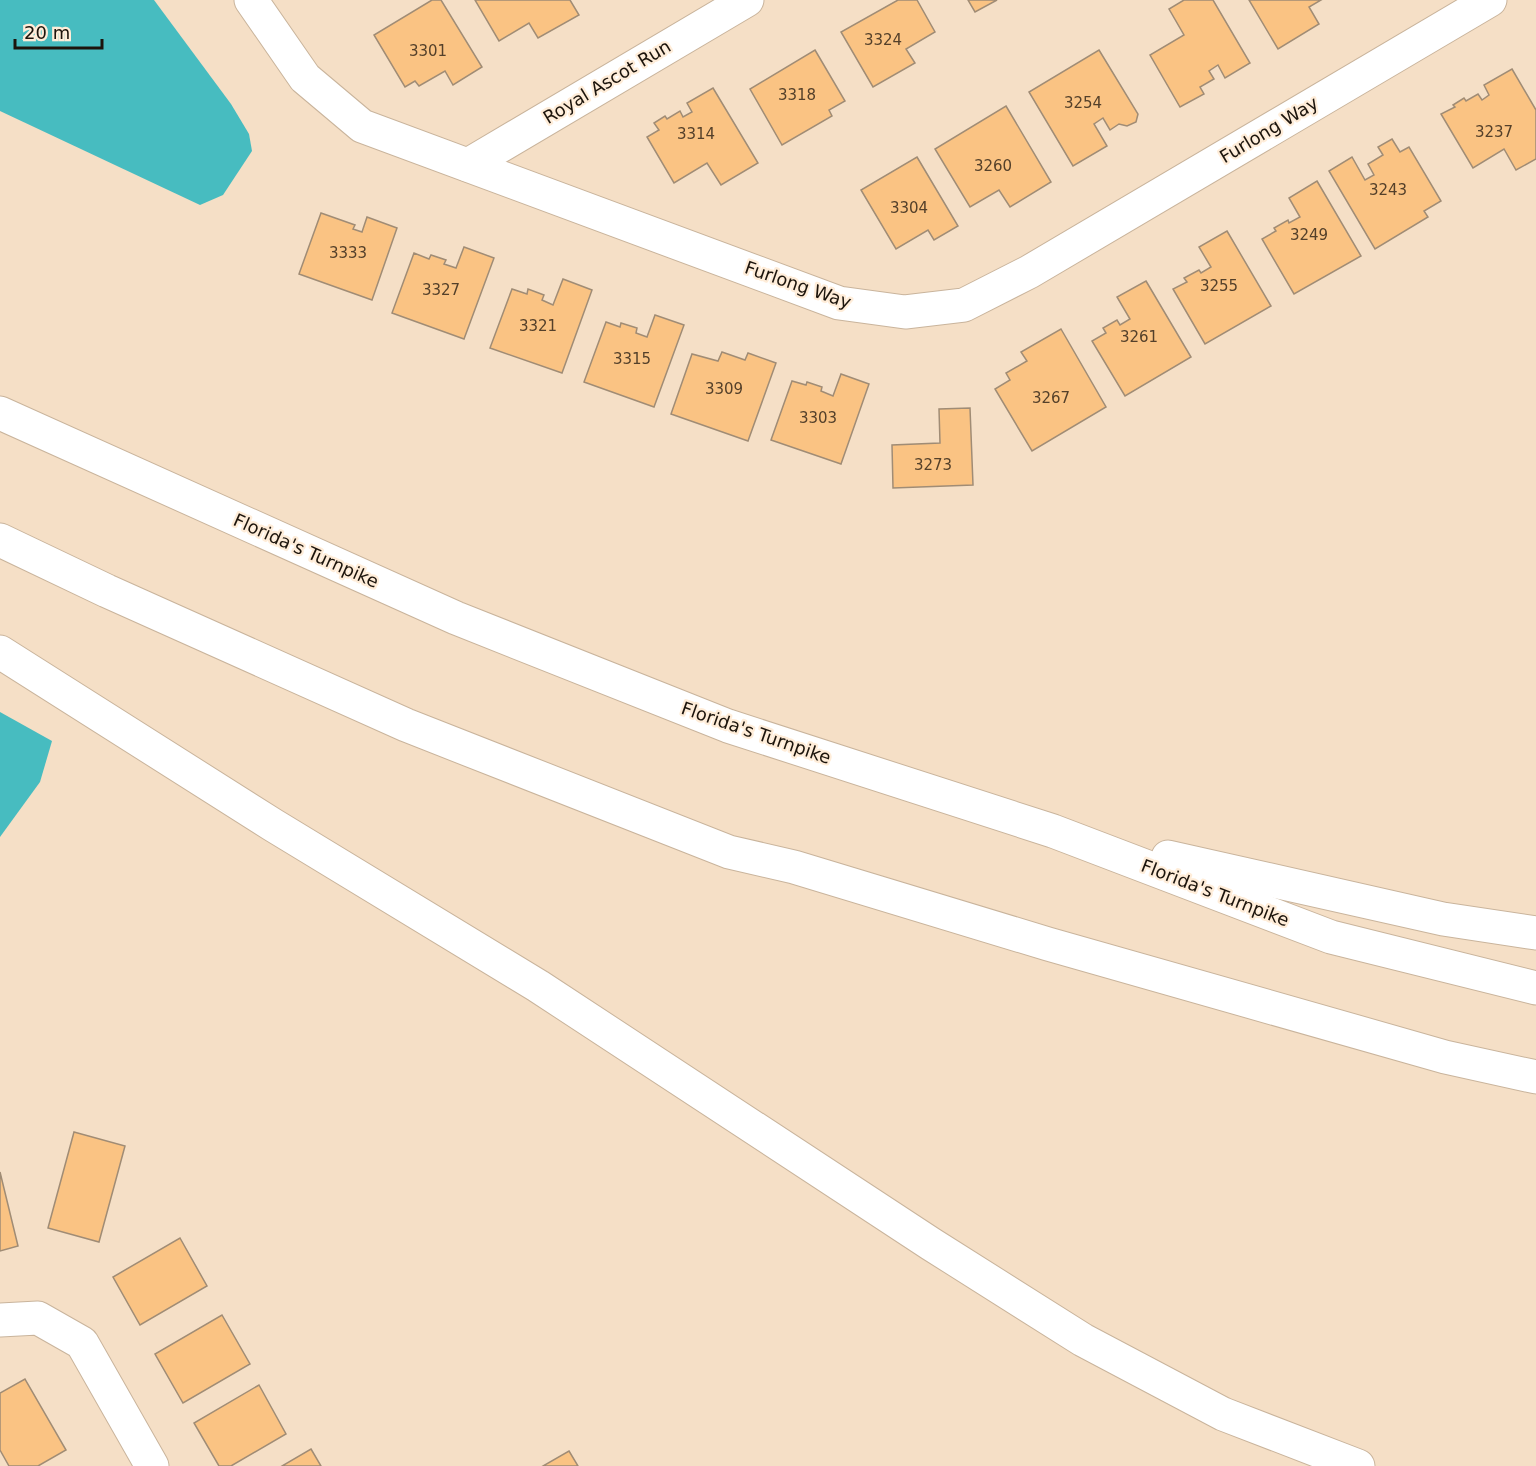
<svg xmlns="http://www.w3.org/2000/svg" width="1536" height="1466" viewBox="0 0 1536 1466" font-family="'DejaVu Sans',sans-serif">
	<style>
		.water { fill: #47bcc0 }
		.building { fill: #fac383; stroke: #a08c75; stroke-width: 1.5 }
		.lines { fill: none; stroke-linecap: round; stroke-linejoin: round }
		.minor-casing { stroke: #c9b49c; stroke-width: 35 }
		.motorway-casing { stroke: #c9b49c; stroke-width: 35 }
		.minor { stroke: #fff; stroke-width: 33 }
		.motorway { stroke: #fff; stroke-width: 33 }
		.labels { text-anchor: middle; stroke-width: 4.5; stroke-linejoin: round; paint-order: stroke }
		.number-label { font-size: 15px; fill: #54402a }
		.street-label { font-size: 18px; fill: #1c140c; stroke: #ffedd9 }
	</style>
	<rect width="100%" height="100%" fill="#f5dfc6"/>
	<g class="water">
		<path d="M0,0h154l77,104 18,30 3,17 -29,44 -23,10 -200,-94z"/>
		<path d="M0,712l52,29 -12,41 -40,55z"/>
	</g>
	<g class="building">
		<path d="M432,0h9l41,67 -29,18 -8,-14 -26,15 -4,-5 -10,6 -31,-52z"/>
		<path d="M475,0h95l9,15 -41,23 -9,-15 -30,18z"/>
		<path d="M898,0h19l18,32 -29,17 9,14 -42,24 -32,-55z"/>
		<path d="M968,0h29l-22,12z"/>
		<path d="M1184,0h29l37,63 -25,15 -7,-13 -9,6 5,8 -14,8 4,7 -24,13 -30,-52 34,-20 -15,-26z"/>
		<path d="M1249,0h72l-12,7 10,17 -41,25z"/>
		<path d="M815,50l30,51 -16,9 3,6 -50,29 -32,-56z"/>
		<path d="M1099,50l39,64 -2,8 -9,4 -8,-2 -9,6 -7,-12 -9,6 13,22 -34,20 -44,-74z"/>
		<path d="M1512,69l24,41v49l-20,11 -12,-21 -31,19 -32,-54 14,-7 -2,-2 11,-7 2,3 12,-7 4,6 7,-5 -5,-10z"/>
		<path d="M713,88l45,75 -37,22 -14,-22 -33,20 -27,-46 12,-7 -5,-7 11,-7 2,3 13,-8 3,6 9,-5 -5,-9z"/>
		<path d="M1006,106l45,76 -41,25 -11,-17 -29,17 -35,-58z"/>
		<path d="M1392,139l8,13 9,-5 32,54 -17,10 4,6 -53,32 -46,-78 23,-14 13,23 9,-5 -6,-11 15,-9 -5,-8z"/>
		<path d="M917,157l41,69 -24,14 -6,-10 -32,19 -35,-59z"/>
		<path d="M1317,181l44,75 -67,38 -32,-55 14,-8 -2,-3 14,-8 1,3 11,-6 -11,-19z"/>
		<path d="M321,213l34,12 -2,4 9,3 5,-15 30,11 -25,72 -73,-26z"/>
		<path d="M1227,231l44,75 -66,38 -32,-55 14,-7 -3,-4 15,-8 2,3 10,-6 -12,-20z"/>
		<path d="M464,247l30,11 -30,81 -72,-26 22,-60 15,6 2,-4 15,5 -2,4 12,4z"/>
		<path d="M563,279l29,11 -30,83 -72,-25 22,-59 15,5 1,-5 16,6 -2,5 11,5z"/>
		<path d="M1146,281l45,76 -66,39 -33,-55 14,-8 -3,-5 14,-8 3,5 10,-6 -13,-22z"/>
		<path d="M655,315l29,10 -30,82 -70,-25 22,-60 14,5 1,-4 16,5 -1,5 11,4z"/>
		<path d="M1061,329l45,78 -74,44 -37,-62 15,-9 -4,-7 21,-12 -6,-9z"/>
		<path d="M722,352l23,8 3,-7 28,10 -28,78 -77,-27 21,-60 26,7z"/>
		<path d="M841,374l28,10 -28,80 -70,-24 21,-59 14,4 1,-3 15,5 -1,4 12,5z"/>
		<path d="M970,408l3,77 -80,3 -1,-43 48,-2 -1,-34z"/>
		<path d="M74,1132l51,14 -26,96 -51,-14z"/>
		<path d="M0,1172l18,74 -18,5z"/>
		<path d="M180,1238l27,48 -67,39 -27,-48z"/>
		<path d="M222,1315l28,49 -67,39 -28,-49z"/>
		<path d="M25,1379l41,71 -28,16h-29l-9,-16v-57z"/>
		<path d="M259,1385l27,49 -55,32h-12l-25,-43z"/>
		<path d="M311,1449l10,17h-39z"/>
		<path d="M569,1451l9,15h-35z"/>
	</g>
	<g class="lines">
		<defs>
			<g id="minor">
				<path d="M251,0l54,78 57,48 477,177 66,9 59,-7 65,-33 461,-272"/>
				<path d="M468,165l279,-165"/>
				<path d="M0,1320l38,-2 44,25 70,123"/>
			</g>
			<g id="motorway">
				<path d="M0,413l456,205 272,108 325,105 278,106 205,51"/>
				<path d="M0,540l107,51 299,134 323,127 65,15 254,77 397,113 91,20"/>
				<path d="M0,652l273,173 265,161 393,258 152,96 140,74 135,52"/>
				<path d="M1168,857l275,62 93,14"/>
			</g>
		</defs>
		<use href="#minor" class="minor-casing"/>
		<use href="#motorway" class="motorway-casing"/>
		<use href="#minor" class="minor"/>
		<use href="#motorway" class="motorway"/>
	</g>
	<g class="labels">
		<g class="number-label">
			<text x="883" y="45">3324</text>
			<text x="428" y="56">3301</text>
			<text x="797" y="100">3318</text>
			<text x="1083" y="108">3254</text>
			<text x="1494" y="137">3237</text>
			<text x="696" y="139">3314</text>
			<text x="993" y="171">3260</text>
			<text x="1388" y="195">3243</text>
			<text x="909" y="213">3304</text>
			<text x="1309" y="240">3249</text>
			<text x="348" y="258">3333</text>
			<text x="1219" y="291">3255</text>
			<text x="441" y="295">3327</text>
			<text x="538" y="331">3321</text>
			<text x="1139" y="342">3261</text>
			<text x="632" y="364">3315</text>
			<text x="724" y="394">3309</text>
			<text x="1051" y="403">3267</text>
			<text x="818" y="423">3303</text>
			<text x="933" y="470">3273</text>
		</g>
		<g class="street-label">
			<text transform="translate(607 82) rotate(-31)" y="6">Royal Ascot Run</text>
			<text transform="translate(1269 130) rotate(-31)" y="6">Furlong Way</text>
			<text transform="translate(798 285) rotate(19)" y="6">Furlong Way</text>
			<text transform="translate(306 551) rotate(24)" y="6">Florida's Turnpike</text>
			<text transform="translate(756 733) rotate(19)" y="6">Florida's Turnpike</text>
			<text transform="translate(1215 893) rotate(21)" y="6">Florida's Turnpike</text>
		</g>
	</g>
	<path d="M15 39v9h87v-9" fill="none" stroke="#1c140c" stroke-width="3"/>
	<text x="24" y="39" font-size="18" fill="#1c140c" stroke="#ffedd9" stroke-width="4.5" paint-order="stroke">20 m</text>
</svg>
